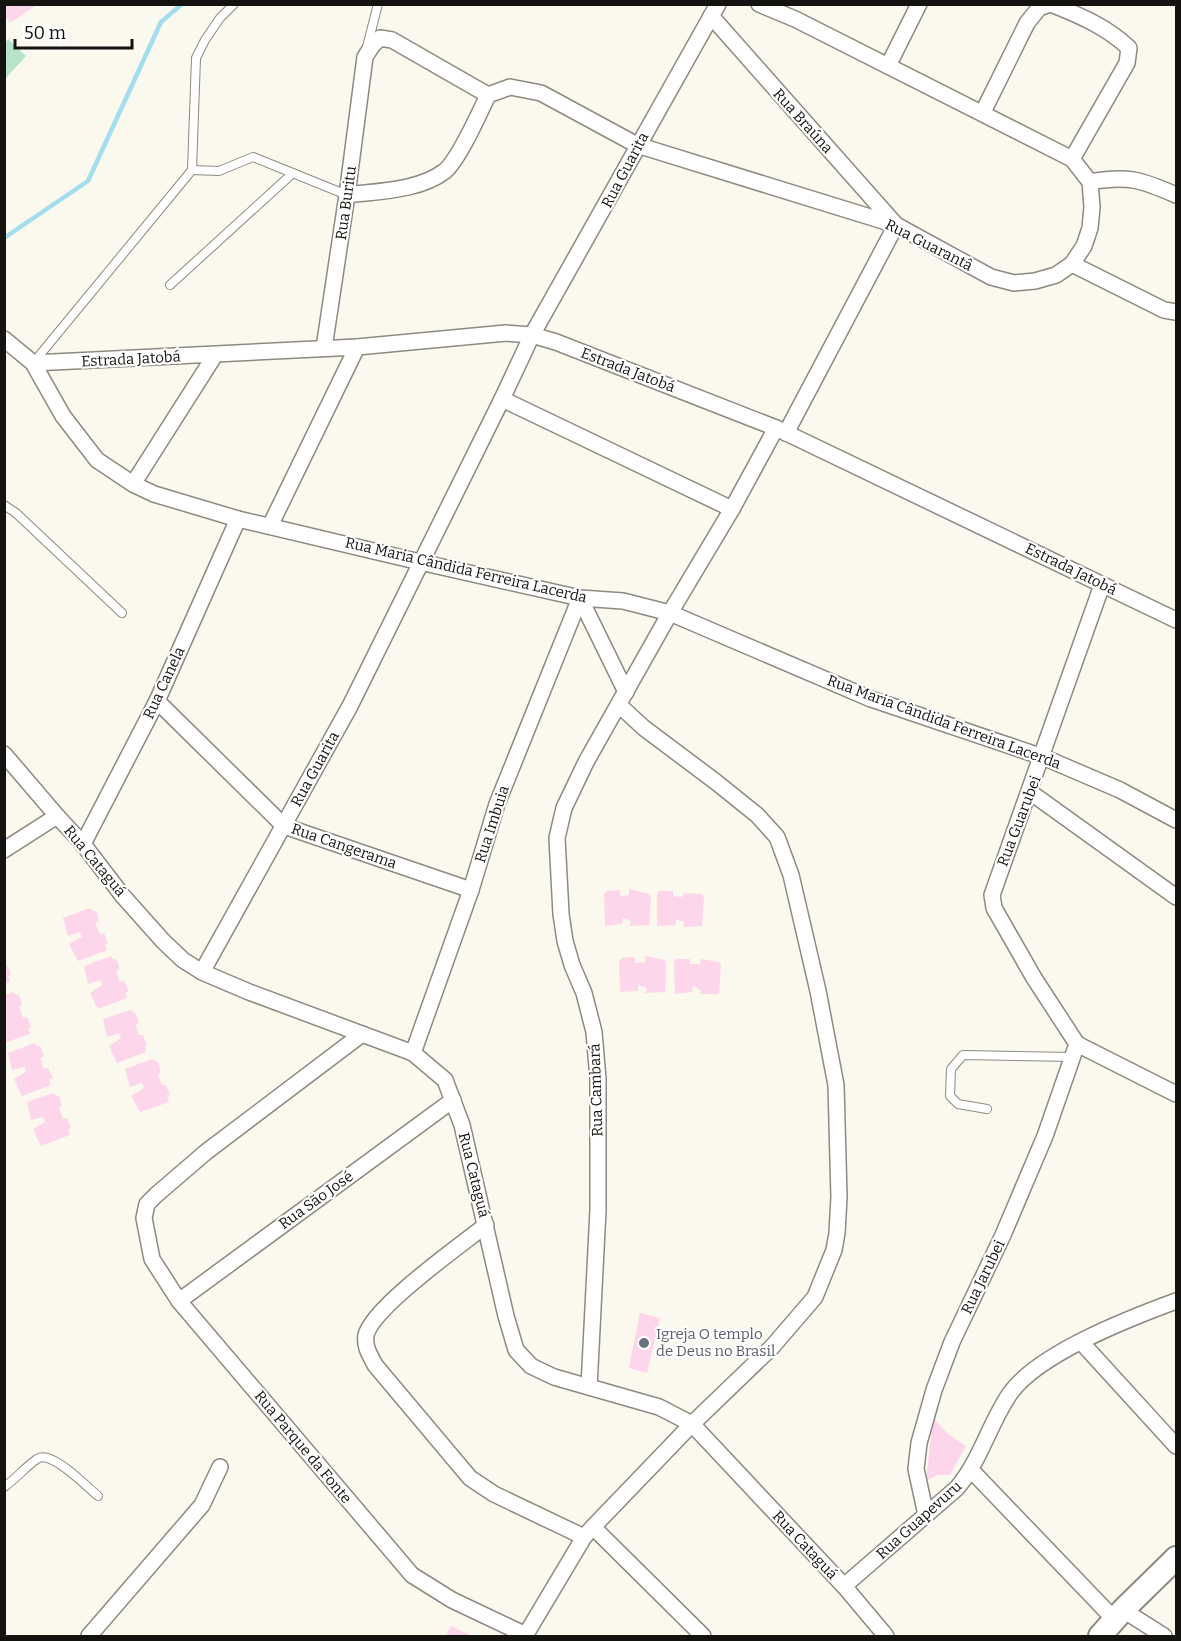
<svg xmlns="http://www.w3.org/2000/svg" width="1181" height="1641" viewBox="0 0 1181 1641" font-family="Bitter,serif">
	<style>
		.green { fill: #b7e4c9 }
		.lines { fill: none; stroke-linecap: round; stroke-linejoin: round }
		.stream { stroke: #a2deee; stroke-width: 4.5 }
		.building { fill: #fed6eb }
		.service-casing { stroke: #8d8a81; stroke-width: 10 }
		.minor-casing { stroke: #8d8a81; stroke-width: 18 }
		.primary-casing { stroke: #8d8a81; stroke-width: 26 }
		.service { stroke: #fff; stroke-width: 8 }
		.minor { stroke: #fff; stroke-width: 15 }
		.primary { stroke: #fff; stroke-width: 22 }
		.worship-dot { fill: #6b7280; stroke: #fff; stroke-width: 2 }
		.labels { text-anchor: middle; stroke-width: 4.5; stroke-linejoin: round; paint-order: stroke }
		.street-label { font-size: 15px; fill: #141310; stroke: #fff }
		.worship-label { font-size: 15px; fill: #5b616d; stroke: #fff; text-anchor: start }
	</style>
	<rect width="100%" height="100%" fill="#fbf8ee"/>
	<path class="green" d="M8,39l18,17 -21,23v-36z"/>
	<g class="lines">
		<path class="stream" d="M4,238l84,-57 73,-159 21,-18"/>
	</g>
	<g class="building">
		<path d="M4,4h34l-28,19 -6,-9z"/>
		<path d="M629,889l20,5 2,4 -2,27 -19,1 1,-5 -8,-3 -1,6 -17,2 -1,-32 3,-3 13,-1v6l9,-1z"/>
		<path d="M659,891h14v5l9,1 2,-4 18,1 2,5 -2,27 -19,1 1,-5 -8,-3 -1,6 -18,1v-31z"/>
		<path d="M90,908l3,3h3l3,10 -4,2 5,11 4,-1 4,10 -3,1 2,6 -29,11 -9,-17 13,-7 -2,-5 -12,4 -5,-18z"/>
		<path d="M111,956l2,3h3l4,10 -4,2 4,11 4,-1 5,11h-3l1,6 -29,11 -8,-16 12,-8 -2,-5 -12,4 -4,-18z"/>
		<path d="M645,956l20,4 1,5 -1,27 -20,1 2,-5 -9,-3v6l-18,1 -1,-31 3,-3 13,-1v6l10,-1z"/>
		<path d="M677,959h13v5h10l1,-5 18,3 2,4 -2,28h-19l1,-4 -8,-4 -1,6 -17,2 -1,-32z"/>
		<path d="M4,965h3l4,10 -3,1 2,6 -6,2z"/>
		<path d="M13,992l3,3h3l3,10 -3,2 4,11 4,-1 4,10 -3,1 2,6 -26,9v-48z"/>
		<path d="M130,1010l5,3 4,10 -4,1 4,11h4l4,10 -2,1 1,6 -29,11 -8,-17 12,-8 -2,-5 -12,4 -4,-18z"/>
		<path d="M35,1043l2,3h3l4,10 -4,2 4,11 4,-1 5,10 -4,1 2,6 -29,11 -8,-17 12,-7 -2,-5 -12,3 -4,-17z"/>
		<path d="M152,1059l6,3 3,11 -3,1 4,11h4l4,10h-3l2,7 -29,10 -9,-16 13,-8 -2,-5 -12,4 -5,-18z"/>
		<path d="M53,1093l3,3h3l3,10 -3,1 4,12 4,-1 4,10 -3,1 2,6 -29,11 -8,-17 12,-7 -2,-5 -12,3 -4,-18z"/>
		<path d="M640,1313l20,5 -13,55 -18,-5z"/>
		<path d="M933,1418l15,16 18,12 -16,29h-12l-12,6z"/>
		<path d="M451,1626l21,10h-27z"/>
	</g>
	<g class="lines">
		<defs>
			<g id="service">
				<path d="M367,47l11,-43"/>
				<path d="M192,170l27,1 34,-14 94,38"/>
				<path d="M170,285l123,-112"/>
				<path d="M34,362l158,-192 4,-112 9,-18 15,-22 14,-14"/>
				<path d="M4,505l12,8 106,100"/>
				<path d="M987,1109l-29,-5 -8,-8 1,-27 12,-14 110,2"/>
				<path d="M4,1487c12,-8 21,-20 33,-28 14,-10 50,28 61,37"/>
			</g>
			<g id="minor">
				<path d="M1051,4c28,11 56,23 78,44l-2,15 -55,96"/>
				<path d="M711,16l185,209 -110,208"/>
				<path d="M888,66l31,-62"/>
				<path d="M983,112l44,-89 12,-15 11,-4"/>
				<path d="M1090,182c38,-7 52,-2 86,13"/>
				<path d="M347,195c31,-4 72,-4 98,-24 14,-12 35,-59 43,-76"/>
				<path d="M1072,264l92,46 12,2"/>
				<path d="M4,339l29,24 30,53 34,44 36,24 21,10 84,25 182,43 160,36 43,3 47,12 201,86 172,58 77,33 56,30"/>
				<path d="M324,348l23,-153 18,-138 7,-11 8,-8 12,2 96,55 22,-8 31,6 96,52 259,80 95,52 23,6 21,-2 21,-6 16,-11 12,-18 6,-18 2,-21 -2,-25 -18,-23 -277,-140 -36,-15"/>
				<path d="M33,363l324,-16 149,-14 26,2 24,7 220,86 400,192"/>
				<path d="M502,399l230,110"/>
				<path d="M133,484l82,-129"/>
				<path d="M270,526l87,-179"/>
				<path d="M580,598l46,94"/>
				<path d="M157,701l127,125 187,64"/>
				<path d="M4,754l53,62 26,28 39,51 41,46 20,19 19,12 47,20 164,61 32,27 17,45 44,191 10,34 15,16 23,11 105,30 33,17 152,162 42,50"/>
				<path d="M1030,792l146,105"/>
				<path d="M83,844l74,-143 81,-182"/>
				<path d="M4,850l53,-34"/>
				<path d="M202,972l148,-266 152,-307 30,-64 186,-331"/>
				<path d="M362,1034l-156,118 -50,43 -9,9 -3,14 8,41 27,42 233,274 40,25 74,35"/>
				<path d="M1077,1044l-43,-66 -40,-70 -2,-13 110,-310"/>
				<path d="M1077,1044l99,50"/>
				<path d="M413,1053l58,-163 26,-86 83,-206"/>
				<path d="M486,1225c-25,20 -113,82 -120,110 -2,12 4,20 9,30l95,113 24,16 90,43"/>
				<path d="M179,1301l274,-201"/>
				<path d="M1082,1343l94,103"/>
				<path d="M589,1387l9,-177v-131l-4,-47 -10,-39 -12,-28 -7,-24 -4,-27 -4,-76 7,-30 22,-46 84,-149 62,-104 44,-81"/>
				<path d="M971,1470l143,149"/>
				<path d="M926,1515l-10,-46 3,-26 15,-53 18,-48 51,-107 42,-99 32,-92"/>
				<path d="M593,1527l110,109"/>
				<path d="M844,1586l113,-98c23,-27 32,-63 52,-93 27,-41 121,-77 167,-94"/>
				<path d="M1123,1610l41,26"/>
				<path d="M89,1636l113,-131 18,-38"/>
				<path d="M525,1636l59,-99 9,-10 99,-103 80,-77 43,-50 19,-47 3,-17 2,-36 -3,-112 -18,-94 -27,-116 -14,-38 -20,-22 -41,-33 -72,-54 -25,-23"/>
			</g>
			<path id="primary" d="M1100,1636l23,-26 53,-52"/>
		</defs>
		<use href="#service" class="service-casing"/>
		<use href="#minor" class="minor-casing"/>
		<use href="#primary" class="primary-casing"/>
		<use href="#service" class="service"/>
		<use href="#minor" class="minor"/>
		<use href="#primary" class="primary"/>
	</g>
	<circle class="worship-dot" cx="644" cy="1343" r="6"/>
	<g class="labels">
		<g class="street-label">
			<text transform="translate(803 121) rotate(48)" y="5">Rua Braúna</text>
			<text transform="translate(625 170) rotate(-62)" y="5">Rua Guarita</text>
			<text transform="translate(346 203) rotate(-82)" y="5">Rua Buritu</text>
			<text transform="translate(929 245) rotate(27)" y="5">Rua Guarantâ</text>
			<text transform="translate(131 359) rotate(-3)" y="5">Estrada Jatobá</text>
			<text transform="translate(628 370) rotate(21)" y="5">Estrada Jatobá</text>
			<text transform="translate(1071 569) rotate(26)" y="5">Estrada Jatobá</text>
			<text transform="translate(466 570) rotate(13)" y="5">Rua Maria Cândida Ferreira Lacerda</text>
			<text transform="translate(164 683) rotate(-65)" y="5">Rua Canela</text>
			<text transform="translate(944 722) rotate(20)" y="5">Rua Maria Cândida Ferreira Lacerda</text>
			<text transform="translate(315 769) rotate(-61)" y="5">Rua Guarita</text>
			<text transform="translate(1019 821) rotate(-69)" y="5">Rua Guarubei</text>
			<text transform="translate(492 824) rotate(-72)" y="5">Rua Imbuia</text>
			<text transform="translate(344 846) rotate(19)" y="5">Rua Cangerama</text>
			<text transform="translate(95 861) rotate(50)" y="5">Rua Cataguá</text>
			<text transform="translate(596 1090) rotate(-92)" y="5">Rua Cambará</text>
			<text transform="translate(474 1175) rotate(76)" y="5">Rua Cataguá</text>
			<text transform="translate(316 1200) rotate(-36)" y="5">Rua São José</text>
			<text transform="translate(983 1277) rotate(-64)" y="5">Rua Jarubei</text>
			<text transform="translate(303 1447) rotate(50)" y="5">Rua Parque da Fonte</text>
			<text transform="translate(919 1520) rotate(-42)" y="5">Rua Guapevuru</text>
			<text transform="translate(805 1545) rotate(47)" y="5">Rua Cataguá</text>
		</g>
		<g class="worship-label">
			<text x="656" y="1339">Igreja O templo<tspan x="656" dy="17">de Deus no Brasil</tspan></text>
		</g>
	</g>
	<rect width="1181" height="1641" fill="none" stroke="#141310" stroke-width="12"/>
	<path d="M15 39v9h117v-9" fill="none" stroke="#141310" stroke-width="3"/>
	<text x="24" y="39" font-size="18" fill="#141310" stroke="#ffffff" stroke-width="4.5" paint-order="stroke">50 m</text>
</svg>
